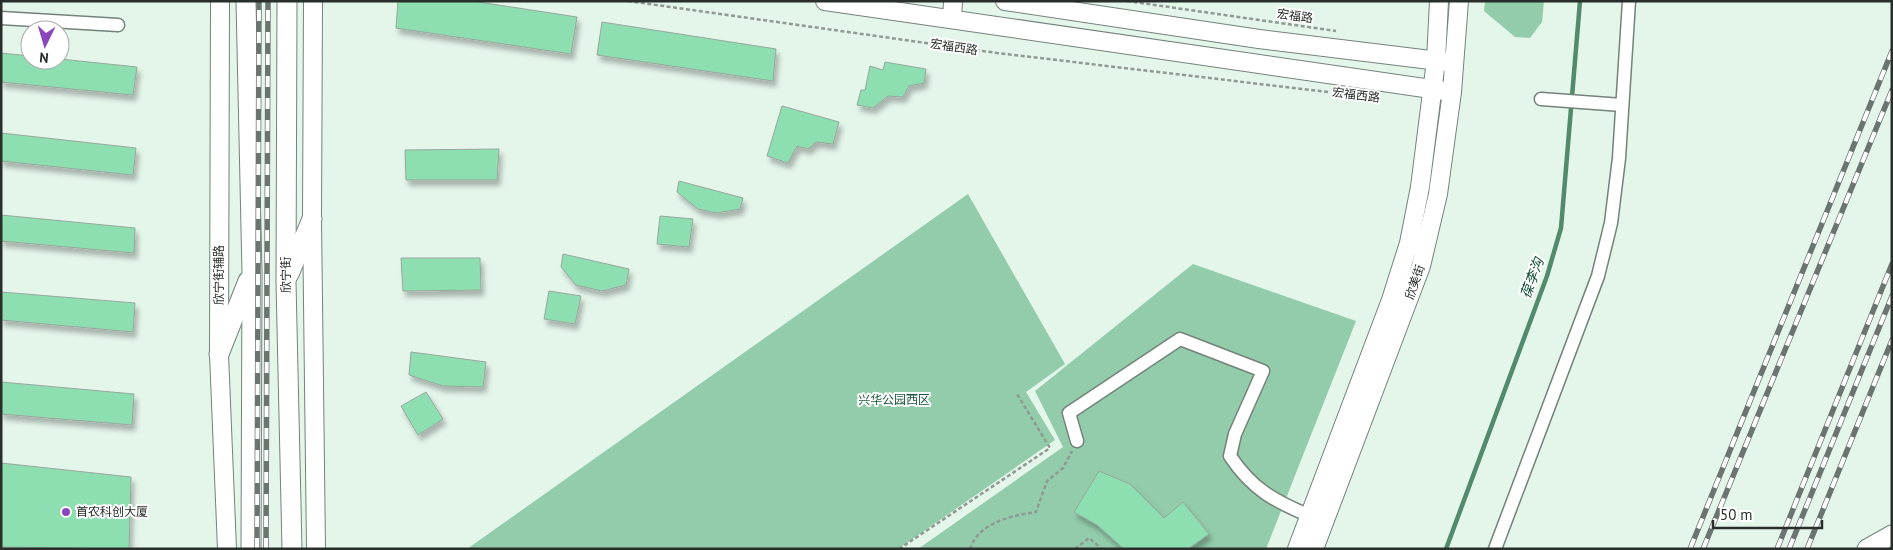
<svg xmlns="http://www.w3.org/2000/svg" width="1893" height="550" viewBox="0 0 1893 550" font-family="'PT Sans','Noto Sans SC',sans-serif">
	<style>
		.green { fill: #93ccab }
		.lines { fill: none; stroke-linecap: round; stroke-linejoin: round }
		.stream { stroke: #518b6b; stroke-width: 4.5 }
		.building { fill: #8ddfb1; stroke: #97a79d; filter: url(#shadow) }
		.street-casing { stroke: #74837a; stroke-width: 15 }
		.secondary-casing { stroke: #74837a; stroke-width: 20 }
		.primary-casing { stroke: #74837a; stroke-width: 21 }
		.path { stroke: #8e9a92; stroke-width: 2.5; stroke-dasharray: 4 2.5; stroke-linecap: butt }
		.street { stroke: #fff; stroke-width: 12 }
		.secondary { stroke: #fff; stroke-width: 18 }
		.primary { stroke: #fff; stroke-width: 19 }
		.rail-casing { stroke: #6b746e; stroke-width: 5.5 }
		.rail { stroke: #fff; stroke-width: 4; stroke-dasharray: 11; stroke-linecap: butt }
		.poi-dot { fill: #8a46ba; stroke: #fff; stroke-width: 2 }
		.labels { text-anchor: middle; stroke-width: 4; stroke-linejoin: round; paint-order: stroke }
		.street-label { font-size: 12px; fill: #282e2a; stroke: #fff }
		.park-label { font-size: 12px; fill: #1a583a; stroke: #fff }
		.poi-label { font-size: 12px; fill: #282e2a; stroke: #fff; text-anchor: start }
		.water-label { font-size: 14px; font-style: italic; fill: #0d4e31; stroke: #fff }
	</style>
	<defs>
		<filter id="shadow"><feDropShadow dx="3" dy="5.5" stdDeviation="2.5" flood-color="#0004"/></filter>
	</defs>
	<rect width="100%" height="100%" fill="#e4f5ea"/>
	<g class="green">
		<path d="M1485,1h59l-2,21 -12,16 -15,-1 -31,-26z"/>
		<path d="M968,194l97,170 -39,28 29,48 -157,109h-431z"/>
		<path d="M1193,264l163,57 -90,228h-348l145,-102 -28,-56z"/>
	</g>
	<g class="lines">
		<path class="stream" d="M1446,549l101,-273 14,-48 19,-227"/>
	</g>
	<g class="building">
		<path d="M398,1h74l105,16 -6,37 -175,-26z"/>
		<path d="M602,22l174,27 -3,32 -176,-26z"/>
		<path d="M1,53l29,3v4l30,-1 77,8 -4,28 -132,-13z"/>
		<path d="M885,62l41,7 -2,14 -15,3 -6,11 -15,-1 -15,12 -16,-3 4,-15h4l5,-24 13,4z"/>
		<path d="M782,106l57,16 -6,22 -17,-2 -8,7 -11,-3 -9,17 -21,-7z"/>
		<path d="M1,133l135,15 -3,27 -132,-14z"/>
		<path d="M499,149l-2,31h-91l-1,-30z"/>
		<path d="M679,181l64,17 -3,11 -23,4 -19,-4 -21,-17z"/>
		<path d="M1,215l134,13 -1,25 -133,-12z"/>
		<path d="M660,216l33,3 -4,28 -32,-3z"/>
		<path d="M563,254l66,15 -3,16 -24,6 -26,-6 -15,-18z"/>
		<path d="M401,258h79l1,32 -78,1z"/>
		<path d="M549,291l32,5 -6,28 -31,-5z"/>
		<path d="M1,292l134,11 -2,29 -132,-12z"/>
		<path d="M411,352l75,10 -3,25 -40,-1 -34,-11z"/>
		<path d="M1,382l133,12 -2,31 -131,-11z"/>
		<path d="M426,392l17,27 -25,16 -17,-29z"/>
		<path d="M1,463l130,14 -2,72 -128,-2z"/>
		<path d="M1099,471l31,13 34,34 19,-16 26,32 -21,15h-64l-27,-24 -23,-13z"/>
	</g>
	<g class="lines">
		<defs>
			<g id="street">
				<path d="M1,18l117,7"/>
				<path d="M1541,99l81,6"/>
				<path d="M1077,441l-8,-28 111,-74 83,32 -28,63 -5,22c22,33 44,45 80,60"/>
				<path d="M1495,549l103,-273 13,-53 8,-65 10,-157"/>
			</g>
			<g id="secondary">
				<path d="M220,1l-1,353 8,195"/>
				<path d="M313,1l-1,218 4,330"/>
				<path d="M825,1l627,91"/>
				<path d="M1005,1l254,38 188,23"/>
				<path d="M952,19l1,-18"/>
				<path d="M1297,549l94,-249 18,-57 11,-56 16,-126 3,-60"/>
				<path d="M1314,549l107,-283 17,-72 14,-102 7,-91"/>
			</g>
			<g id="primary">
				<path d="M246,1l6,272 -1,276"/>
				<path d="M287,1l-1,281 6,267"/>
				<path d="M289,274l23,-55"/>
				<path d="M219,354l29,-73"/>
				<path d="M1867,549l25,-14"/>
			</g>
		</defs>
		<use href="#street" class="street-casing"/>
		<use href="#secondary" class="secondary-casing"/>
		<use href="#primary" class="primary-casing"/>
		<g class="path">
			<path d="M628,1l369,52 331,39"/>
			<path d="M1127,1l209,30"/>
			<path d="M899,549l151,-101 -33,-54"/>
			<path d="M970,549c9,-27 41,-33 66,-37l11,-31 16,-13 9,-17"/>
			<path d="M1075,549l14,-11 13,11"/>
		</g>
		<use href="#street" class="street"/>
		<use href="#secondary" class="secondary"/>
		<use href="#primary" class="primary"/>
		<defs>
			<g id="rail">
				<path d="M257,549l2,-548"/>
				<path d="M266,549l2,-548"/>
				<path d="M1690,549l202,-498"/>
				<path d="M1703,549l189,-459"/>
				<path d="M1777,549l115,-285"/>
				<path d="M1789,549l103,-253"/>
				<path d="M1807,549l85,-209"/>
			</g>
		</defs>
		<use href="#rail" class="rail-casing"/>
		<use href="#rail" class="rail"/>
	</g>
	<circle class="poi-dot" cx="66" cy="512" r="5"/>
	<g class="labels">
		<g class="street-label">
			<text transform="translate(1295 16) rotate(8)" y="4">宏福路</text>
			<text transform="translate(954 47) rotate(8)" y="4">宏福西路</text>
			<text transform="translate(1356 95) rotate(7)" y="4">宏福西路</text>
			<text transform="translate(219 275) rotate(-90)" y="4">欣宁街辅路</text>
			<text transform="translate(286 275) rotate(-90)" y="4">欣宁街</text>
			<text transform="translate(1415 282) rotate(-71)" y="4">欣美街</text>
		</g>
		<g class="park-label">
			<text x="894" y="404">兴华公园西区</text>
		</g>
		<g class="poi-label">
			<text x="76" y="516">首农科创大厦</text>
		</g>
		<g class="water-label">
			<text transform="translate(1532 278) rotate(-70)" y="5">葆李沟</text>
		</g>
	</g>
	<rect width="1893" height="550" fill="none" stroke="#282e2a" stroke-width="5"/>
	<g transform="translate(45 45) rotate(185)"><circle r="24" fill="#ffffff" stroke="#a9abaa"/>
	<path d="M0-4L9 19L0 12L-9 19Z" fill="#8a46ba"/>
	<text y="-8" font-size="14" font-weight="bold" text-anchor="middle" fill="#282e2a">N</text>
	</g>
	<path d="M1713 520v8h109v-8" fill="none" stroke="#282e2a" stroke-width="2.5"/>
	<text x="1720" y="520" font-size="15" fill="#282e2a" stroke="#ffffff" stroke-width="4" paint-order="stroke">50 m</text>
</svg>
